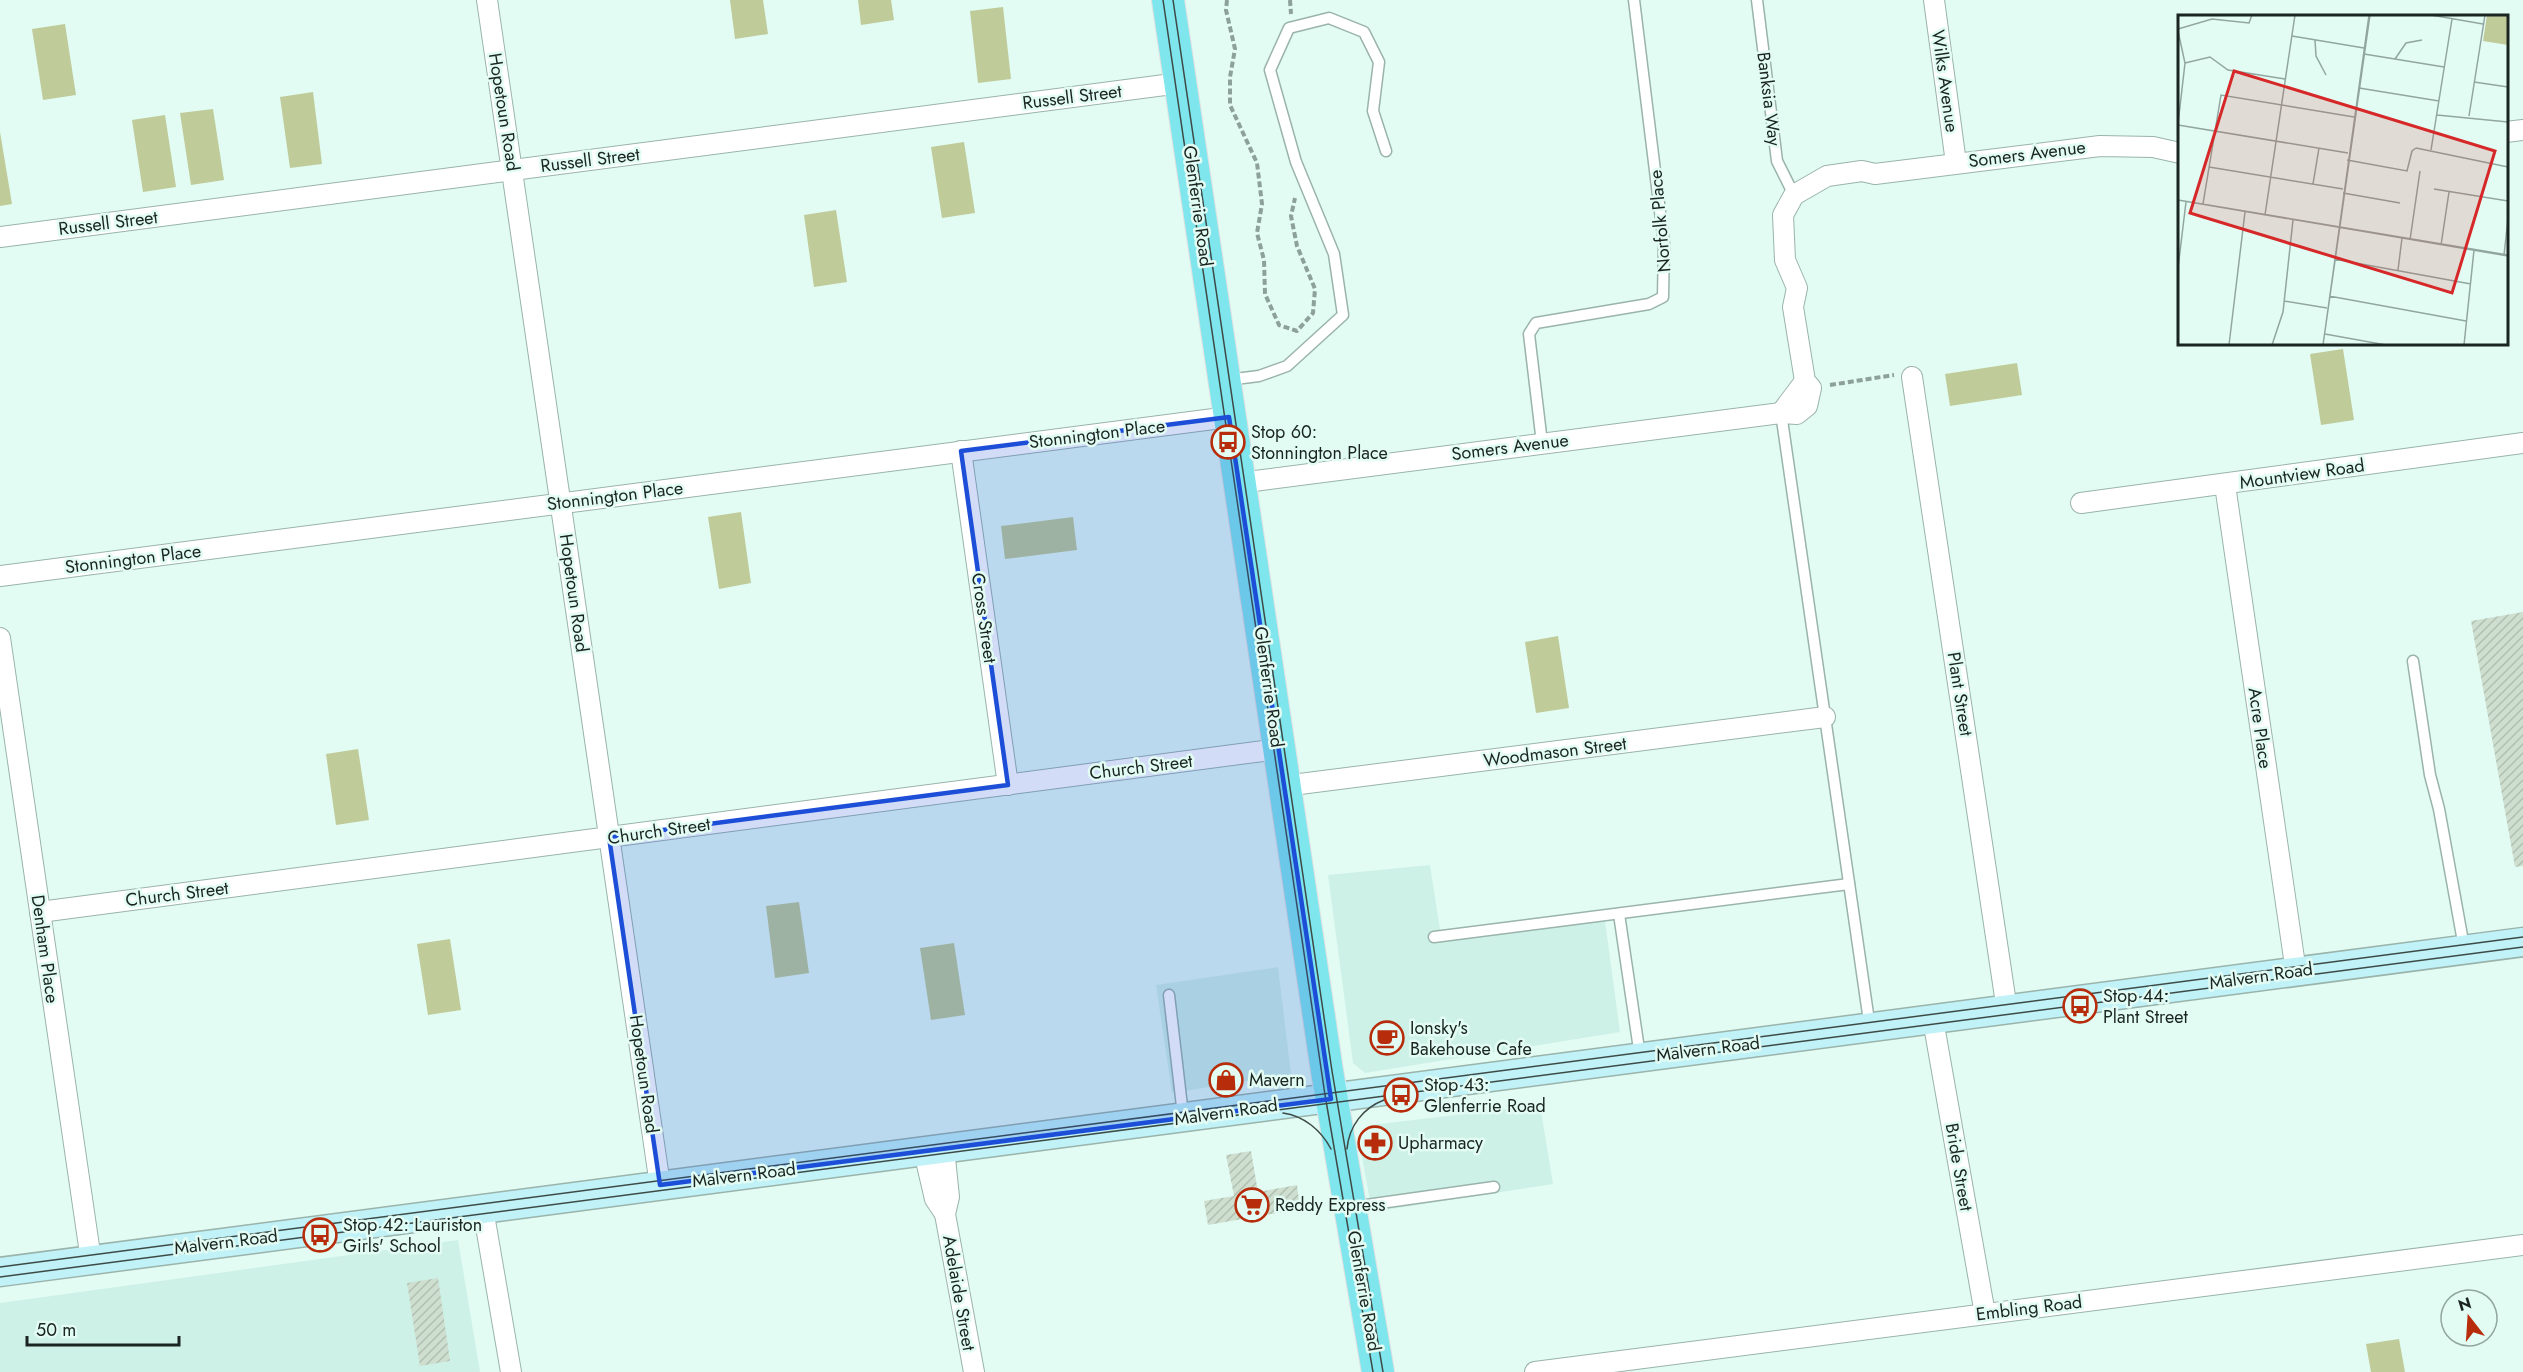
<svg xmlns="http://www.w3.org/2000/svg" width="2523" height="1372" viewBox="0 0 2523 1372" font-family="Jost,sans-serif">
	<style>
		.built { fill: #cef1e7 }
		.park { fill: #bfcb98 }
		.building { fill: url(#building-hatch) }
		.lines { fill: none; stroke-linecap: round; stroke-linejoin: round }
		.service-casing { stroke: #9ab3ab; stroke-width: 13 }
		.minor-casing { stroke: #9ab3ab; stroke-width: 22 }
		.secondary-casing { stroke: #9ab3ab; stroke-width: 31 }
		.primary-casing { stroke: #dfe0e0; stroke-width: 34 }
		.path { stroke: #8da09a; stroke-width: 4; stroke-dasharray: 6 3; stroke-linecap: butt }
		.service { stroke: #fff; stroke-width: 10 }
		.minor { stroke: #fff; stroke-width: 20 }
		.secondary { stroke: #c0f2f7; stroke-width: 28 }
		.primary { stroke: #80e6ee; stroke-width: 32 }
		.tram { stroke: #3d4a46; stroke-width: 1.5 }
		.marked { fill: #1d4ed8; fill-opacity: 0.2; stroke: #1d4ed8; stroke-width: 4.5; stroke-linejoin: round }
		.labels { text-anchor: middle; stroke-width: 5; stroke-linejoin: round; paint-order: stroke }
		.street-label { font-size: 18px; fill: #1a2421; stroke: #e2fcf4 }
		.poi-label { font-size: 18px; fill: #1a2421; stroke: #e2fcf4; text-anchor: start }
		.inset-road { fill: none; stroke: #92a6a0; stroke-width: 1.5 }
		.view { fill: #d62828; fill-opacity: 0.15; stroke: #d62828; stroke-width: 3 }
		.inset-edge { fill: none; stroke: #1a2421; stroke-width: 3 }
	</style>
	<defs>
		<pattern id="building-hatch" width="6" height="6" patternUnits="userSpaceOnUse" patternTransform="scale(1.5)"><rect width="6" height="6" fill="#cedfcf"/><path d="M-1 1l2-2M0 6l6-6M5 7l2-2" fill="none" stroke="#b0bfb1"/></pattern>
	</defs>
	<rect width="100%" height="100%" fill="#e2fcf4"/>
	<g class="built">
		<path d="M1430,865l11,71 163,-22 16,118 -255,41 -12,-10 -25,-188z"/>
		<path d="M1278,967l13,107 -119,19 -16,-108z"/>
		<path d="M1540,1105l13,79 -181,28 -13,-71 12,-16z"/>
		<path d="M458,1240l22,132h-480v-69z"/>
	</g>
	<g class="park">
		<path d="M730,0h33l5,34 -33,5z"/>
		<path d="M858,0h33l3,20 -33,5z"/>
		<path d="M1003,7l8,72 -33,4 -8,-72z"/>
		<path d="M65,24l11,71 -33,5 -11,-71z"/>
		<path d="M313,92l9,72 -32,4 -10,-71z"/>
		<path d="M213,109l11,71 -33,5 -11,-72z"/>
		<path d="M165,115l11,72 -33,5 -11,-72z"/>
		<path d="M0,132l12,72 -12,2z"/>
		<path d="M964,142l11,71 -33,5 -11,-71z"/>
		<path d="M836,210l11,72 -33,5 -10,-72z"/>
		<path d="M2343,349l11,71 -33,5 -11,-71z"/>
		<path d="M2017,363l5,32 -72,11 -5,-32z"/>
		<path d="M741,512l10,71 -32,6 -11,-72z"/>
		<path d="M1073,517l4,33 -72,9 -4,-33z"/>
		<path d="M1558,636l11,72 -33,5 -11,-71z"/>
		<path d="M358,749l11,71 -33,5 -10,-71z"/>
		<path d="M799,902l10,71 -34,5 -9,-72z"/>
		<path d="M450,939l11,71 -33,5 -11,-71z"/>
		<path d="M954,943l11,72 -34,5 -11,-72z"/>
		<path d="M2399,1339l6,33h-34l-5,-28z"/>
	</g>
	<g class="building">
		<path d="M2523,612v254l-8,1 -44,-246z"/>
		<path d="M1251,1151l7,41 39,-7 3,24 -92,16 -4,-24 30,-5 -8,-41z"/>
		<path d="M438,1278l12,83 -30,5 -13,-83z"/>
	</g>
	<g class="lines">
		<defs>
			<g id="service">
				<path d="M1757,0l20,161 17,34"/>
				<path d="M1227,380l32,-4 28,-10 56,-51 -9,-61 -38,-92 -26,-92 19,-42 40,-10 35,14 15,30 -6,49 13,40"/>
				<path d="M1781,413l89,615"/>
				<path d="M1542,443l-13,-109 7,-11 113,-19 14,-7 1,-53 -30,-244"/>
				<path d="M2413,661l17,114 9,34 25,138"/>
				<path d="M1619,914l21,142"/>
				<path d="M1434,937l415,-53"/>
				<path d="M1169,995l14,120"/>
				<path d="M1352,1207l142,-20"/>
			</g>
			<g id="minor">
				<path d="M487,0l173,1185"/>
				<path d="M1934,0l22,163"/>
				<path d="M2506,132l17,-2"/>
				<path d="M0,237l1180,-154"/>
				<path d="M1912,377l95,633"/>
				<path d="M1781,413l24,-32"/>
				<path d="M961,451l47,334"/>
				<path d="M1239,483l542,-70 16,1 10,-8 4,-18 -6,-7 -12,-74 4,-19 -12,-28 -2,-45 11,-20 33,-19 35,-5 13,3 225,-28 53,1 27,6"/>
				<path d="M2225,485l71,487"/>
				<path d="M2081,503l442,-60"/>
				<path d="M0,576l1229,-159"/>
				<path d="M0,638l91,622"/>
				<path d="M1284,786l541,-69"/>
				<path d="M40,912l1238,-163"/>
				<path d="M1933,1020l52,294"/>
				<path d="M944,1149l5,48 -4,17 29,158"/>
				<path d="M924,1152l11,47 10,15"/>
				<path d="M483,1209l28,163"/>
				<path d="M1535,1372l988,-127"/>
			</g>
			<path id="secondary" d="M0,1272l2523,-330"/>
			<path id="primary" d="M1168,0l159,1071 51,301"/>
		</defs>
		<use href="#service" class="service-casing"/>
		<use href="#minor" class="minor-casing"/>
		<use href="#secondary" class="secondary-casing"/>
		<use href="#primary" class="primary-casing"/>
		<g class="path">
			<path d="M1227,0l-1,10 9,39 -5,28v28l27,58 5,41 -5,29 7,27 1,34 14,31 18,6 16,-18 2,-24 -18,-43 -6,-30 4,-18"/>
			<path d="M1290,0l1,14"/>
			<path d="M1830,385l64,-10"/>
		</g>
		<use href="#service" class="service"/>
		<use href="#minor" class="minor"/>
		<use href="#secondary" class="secondary"/>
		<use href="#primary" class="primary"/>
		<g class="tram">
			<path d="M1163,0l162,1095 48,277"/>
			<path d="M1173,0l159,1071 51,301"/>
			<path d="M1283,1113c21,3 38,17 48,36"/>
			<path d="M1347,1149c2,-23 16,-41 37,-49"/>
			<path d="M0,1267l2523,-330"/>
			<path d="M0,1277l2523,-330"/>
		</g>
	</g>
	<path class="marked" d="M1229,417l102,682 -671,86 -51,-348 399,-52 -47,-334z"/>
	<defs>
		<symbol id="bus-ring" viewBox="-11 -11 22 22"><circle r="9.5" fill="#e2fcf4" stroke="#b72c0a" stroke-width="1.5"/><path d="M-5-6H5V4H4V6H2V4H-2V6H-4V4H-5ZM-3.5-4V0h7V-4ZM-3.5 1.2v1.5H-2V1.2ZM2 1.2v1.5H3.5V1.2Z" fill="#b72c0a"/></symbol>
		<symbol id="cafe-ring" viewBox="-11 -11 22 22"><circle r="9.5" fill="#e2fcf4" stroke="#b72c0a" stroke-width="1.5"/><path d="M-5.5-4.5H6V0H3Q3 3.5 0 3.5H-2.5Q-5.5 3.5-5.5 0ZM3-3.2v2h1.7v-2ZM-6 4.5H4V6H-6Z" fill="#b72c0a"/></symbol>
		<symbol id="shop-ring" viewBox="-11 -11 22 22"><circle r="9.5" fill="#e2fcf4" stroke="#b72c0a" stroke-width="1.5"/><path d="M-5-2.5h2.3a2.7 3.5 0 0 1 5.4 0H5L5.5 6h-11ZM-1.5-2.5h3a1.5 2.3 0 0 0-3 0Z" fill="#b72c0a"/></symbol>
		<symbol id="pharmacy-ring" viewBox="-11 -11 22 22"><circle r="9.5" fill="#e2fcf4" stroke="#b72c0a" stroke-width="1.5"/><path d="M-2-6h4v4h4v4h-4v4h-4v-4h-4v-4h4Z" fill="#b72c0a"/></symbol>
		<symbol id="supermarket-ring" viewBox="-11 -11 22 22"><circle r="9.5" fill="#e2fcf4" stroke="#b72c0a" stroke-width="1.5"/><path d="M-6-5.5h2.5l.6 2H6L4.5 2H-2.5L-4.4-4H-6ZM-1.5 3.2a1.3 1.3 0 1 0 .1 0ZM3 3.2a1.3 1.3 0 1 0 .1 0Z" fill="#b72c0a"/></symbol>
	</defs>
	<g fill-rule="evenodd">
		<use href="#bus-ring" x="1209" y="423" width="38" height="38"/>
		<use href="#bus-ring" x="2061" y="987" width="38" height="38"/>
		<use href="#cafe-ring" x="1368" y="1019" width="38" height="38"/>
		<use href="#shop-ring" x="1207" y="1061" width="38" height="38"/>
		<use href="#bus-ring" x="1382" y="1076" width="38" height="38"/>
		<use href="#pharmacy-ring" x="1356" y="1124" width="38" height="38"/>
		<use href="#supermarket-ring" x="1233" y="1186" width="38" height="38"/>
		<use href="#bus-ring" x="301" y="1216" width="38" height="38"/>
	</g>
	<g class="labels">
		<g class="street-label">
			<text transform="translate(1945 81) rotate(82)" y="6">Wilks Avenue</text>
			<text transform="translate(1072 97) rotate(-7)" y="6">Russell Street</text>
			<text transform="translate(1769 99) rotate(83)" y="6">Banksia Way</text>
			<text transform="translate(504 112) rotate(81)" y="6">Hopetoun Road</text>
			<text transform="translate(2027 154) rotate(-7)" y="6">Somers Avenue</text>
			<text transform="translate(590 160) rotate(-7)" y="6">Russell Street</text>
			<text transform="translate(1198 206) rotate(82)" y="6">Glenferrie Road</text>
			<text transform="translate(1660 221) rotate(-95)" y="6">Norfolk Place</text>
			<text transform="translate(108 223) rotate(-7)" y="6">Russell Street</text>
			<text transform="translate(1097 434) rotate(-7)" y="6">Stonnington Place</text>
			<text transform="translate(1510 447) rotate(-7)" y="6">Somers Avenue</text>
			<text transform="translate(2302 474) rotate(-8)" y="6">Mountview Road</text>
			<text transform="translate(615 496) rotate(-7)" y="6">Stonnington Place</text>
			<text transform="translate(133 559) rotate(-7)" y="6">Stonnington Place</text>
			<text transform="translate(574 593) rotate(82)" y="6">Hopetoun Road</text>
			<text transform="translate(984 618) rotate(82)" y="6">Cross Street</text>
			<text transform="translate(1269 687) rotate(82)" y="6">Glenferrie Road</text>
			<text transform="translate(1960 694) rotate(81)" y="6">Plant Street</text>
			<text transform="translate(2260 728) rotate(82)" y="6">Acre Place</text>
			<text transform="translate(1555 752) rotate(-7)" y="6">Woodmason Street</text>
			<text transform="translate(1141 767) rotate(-7)" y="6">Church Street</text>
			<text transform="translate(659 831) rotate(-8)" y="6">Church Street</text>
			<text transform="translate(177 894) rotate(-7)" y="6">Church Street</text>
			<text transform="translate(45 949) rotate(82)" y="6">Denham Place</text>
			<text transform="translate(2261 976) rotate(-8)" y="6">Malvern Road</text>
			<text transform="translate(1708 1049) rotate(-7)" y="6">Malvern Road</text>
			<text transform="translate(644 1074) rotate(82)" y="6">Hopetoun Road</text>
			<text transform="translate(1226 1112) rotate(-8)" y="6">Malvern Road</text>
			<text transform="translate(1959 1167) rotate(80)" y="6">Bride Street</text>
			<text transform="translate(744 1175) rotate(-7)" y="6">Malvern Road</text>
			<text transform="translate(226 1242) rotate(-7)" y="6">Malvern Road</text>
			<text transform="translate(1364 1291) rotate(80)" y="6">Glenferrie Road</text>
			<text transform="translate(959 1293) rotate(80)" y="6">Adelaide Street</text>
			<text transform="translate(2029 1308) rotate(-7)" y="6">Embling Road</text>
		</g>
		<g class="poi-label">
			<text x="1251" y="438">Stop 60:<tspan x="1251" dy="21">Stonnington Place</tspan></text>
			<text x="2103" y="1002">Stop 44:<tspan x="2103" dy="21">Plant Street</tspan></text>
			<text x="1410" y="1034">Ionsky's<tspan x="1410" dy="21">Bakehouse Cafe</tspan></text>
			<text x="1249" y="1086">Mavern</text>
			<text x="1424" y="1091">Stop 43:<tspan x="1424" dy="21">Glenferrie Road</tspan></text>
			<text x="1398" y="1149">Upharmacy</text>
			<text x="1275" y="1211">Reddy Express</text>
			<text x="343" y="1231">Stop 42: Lauriston<tspan x="343" dy="21">Girls' School</tspan></text>
		</g>
	</g>
	<g transform="translate(2178 15)">
		<rect width="330" height="330" fill="#e2fcf4"/>
		<path d="M309,0h21v30l-25,-4z" fill="#bfcb98"/>
		<path class="inset-road" d="M253,0l52,9M0,14l34,-10 37,4 3,-8M0,16l7,32 -7,61M114,21l72,12M137,25l1,16 10,19M186,39l80,13M217,44l11,-16 16,-3M7,48l25,-6 18,13 57,9M296,67l34,5M181,73l80,13M259,100l71,7M291,101l16,-101M0,110l170,28M238,133l92,19M253,135l21,-131M169,145l60,11 5,-20 4,-3M31,152l134,22M135,169l6,-36M256,174l74,12M165,178l57,10M0,185l330,56M0,185l330,55M25,189l18,-109 133,22M87,200l30,-200M232,225l10,-69M263,230l8,-53M326,240l4,-36M156,244l137,25M0,253l8,-66M220,255l4,-32M151,281l137,25M106,286l43,7M147,319l61,11M51,330l16,-133M94,330l11,-33 10,-92M145,330l46,-330M145,330l47,-330M286,330l10,-95"/>
		<path class="view" d="M56,56l261,80 -43,142 -262,-80z"/>
		<rect width="330" height="330" class="inset-edge"/>
	</g>
	<g transform="translate(2469 1318) rotate(343)"><circle r="28" fill="#e2fcf4" stroke="#92a6a0" stroke-width="1.5"/>
	<path d="M0-4.5L10 22L0 15L-10 22Z" fill="#b72c0a"/>
	<text y="-9" font-size="16" font-weight="bold" text-anchor="middle" fill="#1a2421">N</text>
	</g>
	<path d="M27 1336v9h152v-9" fill="none" stroke="#1a2421" stroke-width="3"/>
	<text x="36" y="1336" font-size="18" fill="#1a2421" stroke="#e2fcf4" stroke-width="4.5" paint-order="stroke">50 m</text>
</svg>
